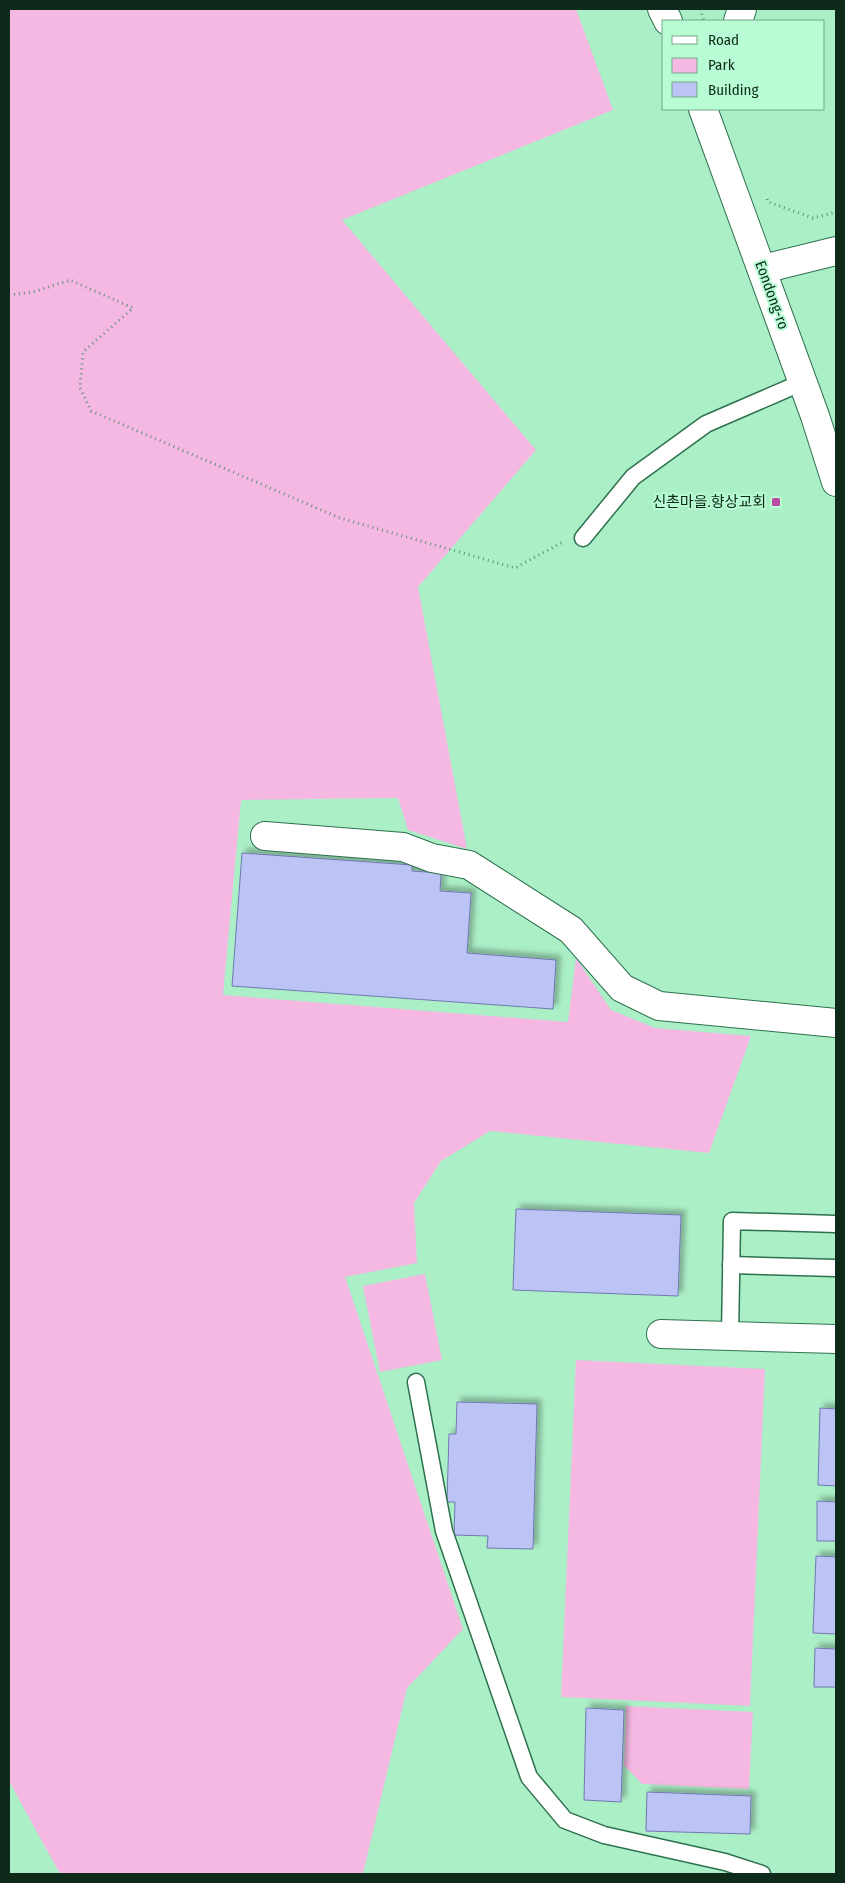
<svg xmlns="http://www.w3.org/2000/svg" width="845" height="1883" viewBox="0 0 845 1883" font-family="'Fira Sans Condensed','Noto Sans KR',sans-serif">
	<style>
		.green { fill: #f5b8e3 }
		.building { fill: #bcc4f6; stroke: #7178b2; filter: url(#shadow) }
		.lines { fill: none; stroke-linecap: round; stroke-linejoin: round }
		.lane-casing { stroke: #2e714e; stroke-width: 19 }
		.street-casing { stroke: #2e714e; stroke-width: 30 }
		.secondary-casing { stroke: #2e714e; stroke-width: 30 }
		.path { stroke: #619275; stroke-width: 3; stroke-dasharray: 1 4; stroke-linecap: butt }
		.lane { stroke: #fff; stroke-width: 16 }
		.street { stroke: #fff; stroke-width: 28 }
		.secondary { stroke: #fff; stroke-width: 28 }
		.poi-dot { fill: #bc49a2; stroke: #b8fcd3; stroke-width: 2 }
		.labels { text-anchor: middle; stroke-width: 4; stroke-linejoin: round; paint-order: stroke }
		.street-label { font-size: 15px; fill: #0e2a1b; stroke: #b8fcd3 }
		.poi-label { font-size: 15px; fill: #0e2a1b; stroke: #b8fcd3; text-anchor: end }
	</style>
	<defs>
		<filter id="shadow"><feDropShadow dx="4.5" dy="-4.5" stdDeviation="2.5" flood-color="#0004"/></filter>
	</defs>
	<rect width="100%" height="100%" fill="#abefc6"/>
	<g class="green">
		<path d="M9,9h567l37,101 -271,110 194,230 -118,137 49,262 -59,-19 -10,-32 -157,2 -18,195 345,27 8,-64 35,52 44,18 96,8 -42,117 -219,-22 -49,30 -27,42 3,60 -72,14 118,352 -56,59 -44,186h-303l-51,-93z"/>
		<path d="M425,1274l17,86 -62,12 -17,-86z"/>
		<path d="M576,1360l189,9 -15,337 -189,-9z"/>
		<path d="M626,1706l127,6 -4,77 -107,-5 -18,-19z"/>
	</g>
	<g class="building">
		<path d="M242,853l170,12v6l29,2 -1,18 31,2 -4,60 89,7 -3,49 -321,-23z"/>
		<path d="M516,1209l165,6 -3,81 -165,-6z"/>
		<path d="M457,1402l80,2 -4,145 -46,-1 1,-12 -34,-1 1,-33h-8l2,-68h7z"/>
		<path d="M820,1408l16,1v77l-18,-1z"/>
		<path d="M817,1501l19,1v39h-19z"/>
		<path d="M816,1556l20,1v77l-23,-1z"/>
		<path d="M815,1648l21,1v38h-22z"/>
		<path d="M586,1708l38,2 -3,92 -37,-2z"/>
		<path d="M647,1792l104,4 -1,38 -104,-3z"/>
	</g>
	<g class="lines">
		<defs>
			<g id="lane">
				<path d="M583,538l50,-61 73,-53 97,-42"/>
				<path d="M731,1265l105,3"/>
				<path d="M730,1336l2,-115 104,3"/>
				<path d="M416,1382l28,149 85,246 36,43 39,15 121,27 37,12"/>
			</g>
			<g id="street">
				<path d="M738,21l4,-12"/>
				<path d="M265,836l138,11 29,11 37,7 102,65 51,58 37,18 177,17"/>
				<path d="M661,1334l175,5"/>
			</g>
			<g id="secondary">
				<path d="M662,9l6,12"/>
				<path d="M703,109l112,307 21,66"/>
				<path d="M763,269l73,-18"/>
			</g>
		</defs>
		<use href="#lane" class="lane-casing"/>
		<use href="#street" class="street-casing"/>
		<use href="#secondary" class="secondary-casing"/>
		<g class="path">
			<path d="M700,9l4,12"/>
			<path d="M767,199l1,3 45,16 23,-6"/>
			<path d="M9,295l24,-3 37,-12 63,28 -50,44 -3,36 11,23 249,107 175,50 48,-26"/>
		</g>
		<use href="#lane" class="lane"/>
		<use href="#street" class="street"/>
		<use href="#secondary" class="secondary"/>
	</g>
	<rect class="poi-dot" x="771" y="497" width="10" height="10" rx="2.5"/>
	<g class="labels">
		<g class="street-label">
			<text transform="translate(772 295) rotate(70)" y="5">Eondong-ro</text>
		</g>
		<g class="poi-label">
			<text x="766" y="507">신촌마을.향상교회</text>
		</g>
	</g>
	<rect width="845" height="1883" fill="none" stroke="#0e2a1b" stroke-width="20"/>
	<rect x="662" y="20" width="162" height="90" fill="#b8fcd3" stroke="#74a889"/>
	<rect x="672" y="36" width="25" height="8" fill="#ffffff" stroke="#74a889"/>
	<text x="708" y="45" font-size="15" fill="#0e2a1b">Road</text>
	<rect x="672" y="58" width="25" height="15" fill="#f5b8e3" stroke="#74a889"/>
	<text x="708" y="70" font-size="15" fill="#0e2a1b">Park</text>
	<rect x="672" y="82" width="25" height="15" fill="#bcc4f6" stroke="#74a889"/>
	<text x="708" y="95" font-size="15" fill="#0e2a1b">Building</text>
</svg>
